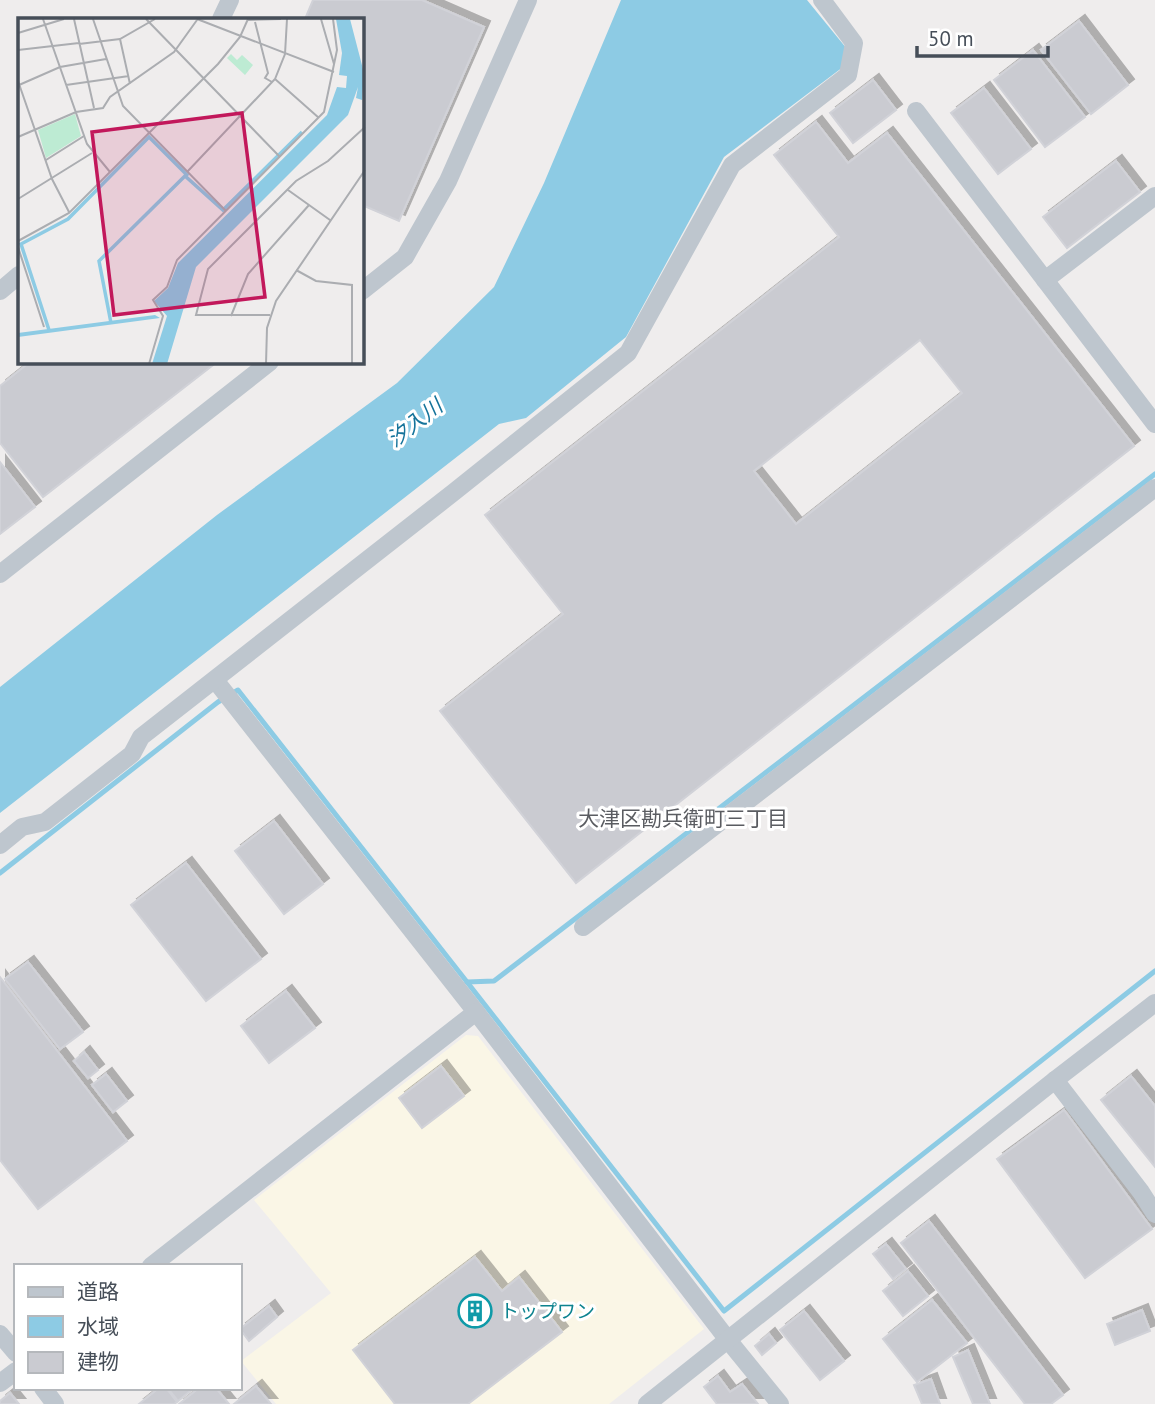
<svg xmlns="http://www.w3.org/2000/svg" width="1155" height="1404" viewBox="0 0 1155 1404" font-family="'PT Sans','Noto Sans JP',sans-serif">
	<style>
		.commercial { fill: #faf6e6 }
		.water { fill: #8dcbe4 }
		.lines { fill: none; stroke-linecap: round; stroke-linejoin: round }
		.stream { stroke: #8dcbe4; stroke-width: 5 }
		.building { fill: #cacbd1; stroke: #d1d2d8; stroke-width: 2; fill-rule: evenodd; filter: url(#shadow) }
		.minor { stroke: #bec6ce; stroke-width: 18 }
		.labels { text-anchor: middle; stroke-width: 6; stroke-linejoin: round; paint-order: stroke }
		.culture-label { font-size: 19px; fill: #0d838f; stroke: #fff; text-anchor: start }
		.water-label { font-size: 21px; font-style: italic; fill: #16749b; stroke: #fff }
		.neighbourhood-label { font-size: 21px; fill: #5a5c61; stroke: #fff }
		.inset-river { fill: none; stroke: #8dcbe4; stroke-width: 3.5 }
		.inset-road { fill: none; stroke: #abadb1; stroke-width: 2 }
		.view { fill: #c2185b; fill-opacity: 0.15; stroke: #c2185b; stroke-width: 3.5 }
		.inset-edge { fill: none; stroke: #464e58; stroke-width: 3.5 }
	</style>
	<defs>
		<filter id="shadow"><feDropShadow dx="6" dy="-6" stdDeviation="0" flood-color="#0004"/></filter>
	</defs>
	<rect width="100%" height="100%" fill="#efeded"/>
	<path class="commercial" d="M466,1035l12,1 226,293 -95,75h-333l-35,-43 90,-68 -77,-93z"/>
	<path class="water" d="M621,0h186l40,49 -4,18 -119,90 -98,180 -100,81 -27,6 -499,389v-126l217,-172 180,-132 97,-96 50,-104z"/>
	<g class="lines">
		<g class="stream">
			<path d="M0,873l218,-171 20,-12 229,292 27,-1 661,-507"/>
			<path d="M467,982l257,329 431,-340"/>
		</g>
	</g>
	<g class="building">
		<path d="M313,0h109l62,27 -85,194 -37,-16v-186h-57z"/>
		<path d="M1079,21l49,64 -37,29 -50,-64z"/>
		<path d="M1033,50l52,67 -40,30 -51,-67z"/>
		<path d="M873,80l23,30 -43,33 -23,-30z"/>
		<path d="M984,88l47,61 -33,25 -47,-61z"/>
		<path d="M816,122l32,41 39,-30 247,313 -558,437 -136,-172 123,-97 -78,-99 354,-278 -65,-82zM920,340l42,53 -166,131 -42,-53z"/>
		<path d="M1116,161l24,31 -73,56 -24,-31z"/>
		<path d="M30,362h187l-174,135 -43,-54v-57z"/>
		<path d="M0,462l35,45 -35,27z"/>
		<path d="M274,821l49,63 -39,30 -49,-63z"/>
		<path d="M186,863l75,96 -55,42 -75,-96z"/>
		<path d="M28,962l55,70 -23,17 -55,-70z"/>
		<path d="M0,977l127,164 -89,68 -38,-49z"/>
		<path d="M286,991l29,37 -46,35 -28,-37z"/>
		<path d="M84,1052l14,18 -10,8 -14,-17z"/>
		<path d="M441,1066l23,30 -42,32 -23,-30z"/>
		<path d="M106,1074l21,27 -14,11 -21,-27z"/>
		<path d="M1131,1076l24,30v61l-54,-67z"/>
		<path d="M1064,1110l88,119 -67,49 -88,-119z"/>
		<path d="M929,1221l134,174 -12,9h-26l-124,-161z"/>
		<path d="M886,1244l20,25 -13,10 -20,-25z"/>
		<path d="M475,1257l27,34 17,-14 43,55 -94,72h-73l-42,-54z"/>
		<path d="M908,1271l20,25 -25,20 -20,-25z"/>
		<path d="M932,1300l35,43 -50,39 -34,-43z"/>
		<path d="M269,1306l8,11 -28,24 -9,-12z"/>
		<path d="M1142,1310l8,21 -35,14 -8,-21z"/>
		<path d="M804,1311l40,50 -24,19 -40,-50z"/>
		<path d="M769,1334l7,9 -14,12 -7,-9z"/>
		<path d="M968,1350l22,54h-17l-20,-47z"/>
		<path d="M718,1376l12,16 12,-8 16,20h-41l-13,-17z"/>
		<path d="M931,1379l9,25h-18l-8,-19z"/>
		<path d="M256,1386l15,18h-37z"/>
		<path d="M159,1388h7l11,14 -3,2h-35z"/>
		<path d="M171,1388h23l-16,13 -9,-11z"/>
		<path d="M199,1388h17l13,16h-50z"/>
		<path d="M10,1393l9,11h-19v-3z"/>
	</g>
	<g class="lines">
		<g class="minor">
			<path d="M221,19l9,-19"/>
			<path d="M916,111l239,313"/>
			<path d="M1045,280l110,-84"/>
			<path d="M0,291l19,-16"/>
			<path d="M362,291l43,-34 43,-76 80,-181"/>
			<path d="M0,574l270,-212"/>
			<path d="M215,680l261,332 252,328 52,64"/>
			<path d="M0,845l22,-18 23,-5 87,-68 9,-17 313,-245 174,-139 104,-188 116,-90 6,-32 -32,-43"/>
			<path d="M583,927l572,-439"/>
			<path d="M1055,1080l86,112 14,22"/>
			<path d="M151,1266l325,-254"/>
			<path d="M0,1334l16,19"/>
			<path d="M0,1383l16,-12"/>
			<path d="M43,1388l12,16"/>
			<path d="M647,1404l408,-324 100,-77"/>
		</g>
	</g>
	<defs>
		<symbol id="building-ring" viewBox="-11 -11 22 22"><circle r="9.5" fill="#fff" stroke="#0f9aa8" stroke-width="1.5"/><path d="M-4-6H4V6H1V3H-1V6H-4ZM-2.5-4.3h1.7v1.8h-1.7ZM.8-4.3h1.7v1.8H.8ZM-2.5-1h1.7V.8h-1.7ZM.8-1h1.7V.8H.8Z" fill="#0f9aa8"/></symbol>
	</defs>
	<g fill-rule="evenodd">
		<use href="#building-ring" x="456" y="1292" width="38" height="38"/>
	</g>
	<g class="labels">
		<g class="culture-label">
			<text x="500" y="1318">トップワン</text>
		</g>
		<g class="water-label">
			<text transform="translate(415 423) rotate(-38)" y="7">汐入川</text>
		</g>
		<g class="neighbourhood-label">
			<text x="683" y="826">大津区勘兵衛町三丁目</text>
		</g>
	</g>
	<g transform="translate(18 18)">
		<rect width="346" height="346" fill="#efeded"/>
		<path d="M213,36l6,6 5,-5 11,10 -8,10 -18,-17zM57,96l6,22 -35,22 -8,-28z" fill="#bdebd3"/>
		<path d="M318,1h14l14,54 -2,27 -6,-2 2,-11 -10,28 -152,152 -29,97h-15l15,-48 -13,-15 14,-13 10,-25 149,-148 10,-28 9,1 1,-12 -8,-1 3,-22zM137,297l5,3 -142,19v-4z" fill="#8dcbe4"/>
		<path class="inset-river" d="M93,305l-12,-62 86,-85 38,34 79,-78M31,312l-28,-86 47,-25 81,-82 39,39"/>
		<path class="inset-road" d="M25,1l44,125 23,28M56,1l20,89M75,1l30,87 103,105M128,1l134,138M179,1l137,53M303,1l13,45M230,2l33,-1M237,4l13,51 -3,5 7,4M0,15l46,-14M102,21l10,45M61,26l41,-5 35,-20M0,32l61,-7M257,61l44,39M0,63l34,98 17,33M1,67l41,-18 46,-8M48,67l63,-9M0,119l58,-25 27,-4 7,-11 64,-45 23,-32M28,142l38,-24M169,154l88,-93 10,-25 2,-35M270,172l42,30M0,181l74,-46M0,223l51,-28 149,-149 22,-27 8,-18M0,229l26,80M278,252l20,11 36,4v79M252,297h-74l12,-46 88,-88 32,-20 37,-34M213,298l17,-42 61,-69M131,346l14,-48 -10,-16 14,-13 10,-27 147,-148 13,-62 -4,-31M248,346l1,-36 9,-27 89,-131"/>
		<path class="view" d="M224,95l23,184 -151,18 -22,-183z"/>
		<rect width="346" height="346" class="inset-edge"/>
	</g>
	<rect x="14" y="1264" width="228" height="126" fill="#ffffff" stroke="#b5b8bc" stroke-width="2"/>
	<rect x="28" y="1287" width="35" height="10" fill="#bec6ce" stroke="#b5b8bc" stroke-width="2"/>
	<text x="77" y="1299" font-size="21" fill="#464e58">道路</text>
	<rect x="28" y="1316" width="35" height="21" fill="#8dcbe4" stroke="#b5b8bc" stroke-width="2"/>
	<text x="77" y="1334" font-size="21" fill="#464e58">水域</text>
	<rect x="28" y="1352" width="35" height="21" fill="#cacbd1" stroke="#b5b8bc" stroke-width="2"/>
	<text x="77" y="1369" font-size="21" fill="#464e58">建物</text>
	<path d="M917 46v10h131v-10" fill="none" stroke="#464e58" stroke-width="3.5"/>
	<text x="928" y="46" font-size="21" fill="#464e58" stroke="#ffffff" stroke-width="5" paint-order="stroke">50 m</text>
</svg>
